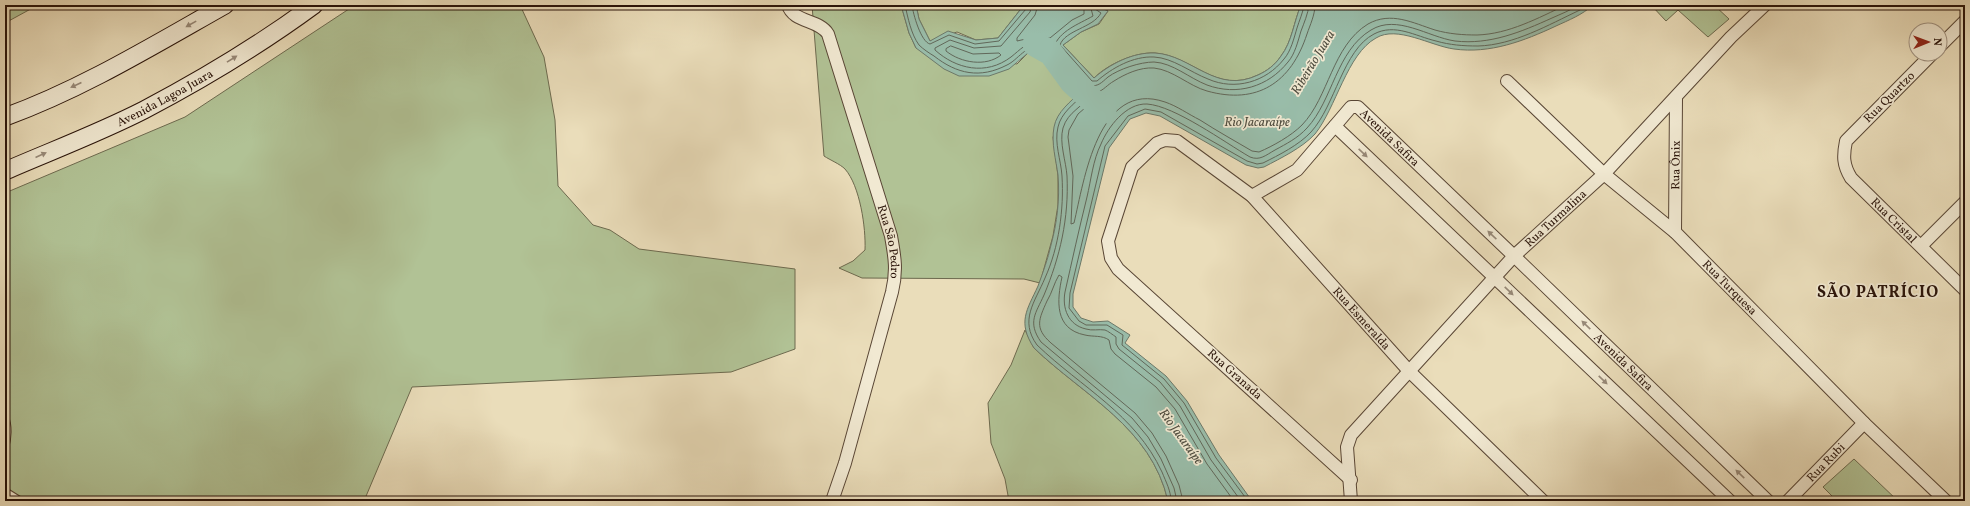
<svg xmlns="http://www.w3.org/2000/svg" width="1970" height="506" viewBox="0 0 1970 506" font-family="Vollkorn,serif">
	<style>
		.green { fill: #b1c295; stroke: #6d6a4f }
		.water { fill: #99bdaa; stroke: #6c796a }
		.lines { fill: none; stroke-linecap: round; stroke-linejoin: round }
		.shore { stroke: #61685a; stroke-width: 1 }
		.river { stroke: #99bdaa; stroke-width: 25 }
		.service-casing { stroke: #594635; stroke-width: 8 }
		.minor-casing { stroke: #594635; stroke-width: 14 }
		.secondary-casing { stroke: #291309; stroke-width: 19 }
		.service { stroke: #f1e9d2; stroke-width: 6 }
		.minor { stroke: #f1e9d2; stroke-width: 12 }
		.secondary { stroke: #f1e9d2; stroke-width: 17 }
		.oneway { fill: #978978 }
		.labels { text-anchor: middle; stroke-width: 3.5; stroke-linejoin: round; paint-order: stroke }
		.street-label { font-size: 12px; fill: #291309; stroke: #f1e9d2 }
		.water-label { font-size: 13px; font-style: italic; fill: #504e41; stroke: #f1e9d2 }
		.district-label { font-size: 16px; font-weight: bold; letter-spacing: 1px; fill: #291309; stroke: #f1e9d2 }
	</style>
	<rect width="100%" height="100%" fill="#eaddba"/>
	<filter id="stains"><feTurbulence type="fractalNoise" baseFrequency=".005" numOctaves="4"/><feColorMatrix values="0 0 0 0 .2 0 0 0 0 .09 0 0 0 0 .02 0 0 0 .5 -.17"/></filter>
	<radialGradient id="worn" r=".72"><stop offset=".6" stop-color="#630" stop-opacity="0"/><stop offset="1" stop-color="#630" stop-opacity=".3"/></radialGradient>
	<g class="green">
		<path d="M5,5h33l-33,18z"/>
		<path d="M355,5h165l24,52 11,63 3,66 35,39 17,5 29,19 156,20v80l-64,23 -319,15 -48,114h-341l-18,-7v-301l180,-76z"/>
		<path d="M812,5h89l8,28 7,15 101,16 11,-11 12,-2 23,17 18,23 -28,46 5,39v29l-5,31 -13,47 -16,-4 -162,-1 -23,-10 14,-7 12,-11c1,-22 -5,-64 -20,-81 -5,-5 -15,-9 -21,-13z"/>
		<path d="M916,5h108l-26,33 -22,2 -19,-8 -27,9 -11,-22z"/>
		<path d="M1095,5h206c-7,16 -9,37 -20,51 -6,9 -14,15 -23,19 -42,20 -65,-19 -103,-22 -20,-1 -47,11 -61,25l-31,-33 18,-13 18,-8 9,-13z"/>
		<path d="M1651,5h63l15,14 -21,18 -30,-27 -12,11z"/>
		<path d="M1025,330l9,18c50,48 117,79 134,153h-159l-4,-22 -14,-36 -3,-40 23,-38z"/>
		<path d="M1854,459l44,42h-61l-14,-14z"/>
	</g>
	<path class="water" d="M901,5h15l3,14 11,22 18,-10 28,9 22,-2 26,-33h71l13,6 -10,13 -17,8 -18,13 31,33c16,-14 39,-26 61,-25 37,2 61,42 103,22 9,-4 17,-10 23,-19 11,-14 13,-35 20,-51h292c-11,10 -24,15 -37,21 -32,15 -66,28 -102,23 -23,-3 -57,-24 -78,-11 -29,16 -40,70 -61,96 -13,14 -34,24 -51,33l-6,1 -12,-3 -86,-49 -14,-3 -16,6 -21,29 -36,146v13l8,11 12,4 15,-1 22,14 -5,8 41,33 21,25 32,54 33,46h-84c-17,-74 -84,-105 -134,-153 -17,-26 -7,-38 4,-62 5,-14 10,-27 13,-41 6,-22 9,-46 7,-70 -2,-15 -7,-32 -4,-48 3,-16 17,-25 27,-36l-18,-23 -23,-17 -12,2 -19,16 -20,7h-30l-15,-7 -28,-21 -7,-15z"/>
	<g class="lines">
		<g class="shore">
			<path d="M905,5c3,13 6,29 14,40 4,4 10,8 15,11 23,18 46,23 73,9 11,-5 19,-21 34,-18 16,4 34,29 43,42v5c-10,10 -23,19 -26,33 -4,16 3,33 4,49 2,33 -3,71 -17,102 -10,24 -26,42 -8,67 45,43 98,69 125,127 4,10 9,19 9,29"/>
			<path d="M912,5c1,9 9,37 18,39l19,-9 26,9 24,-3 27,-32v-4"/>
			<path d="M1032,5l-2,7 -29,34 -27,2 -24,-8 -15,8v2c21,19 51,26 76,7 9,-7 16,-16 29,-15 5,0 9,5 14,5 5,-16 25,-23 39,-31l-3,-11"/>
			<path d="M1038,5l-3,10 -18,23v3l22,-5 11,2 22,-18 12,-6v-9"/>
			<path d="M1095,5v4l6,4c-8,15 -36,17 -41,32l32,36h5c15,-13 36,-25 57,-24 19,1 36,15 54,22 27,12 58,3 76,-20 7,-8 10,-21 13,-31 2,-7 6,-15 7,-23"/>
			<path d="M1315,5c0,10 -5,20 -8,29 -16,49 -50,71 -100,57 -18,-5 -34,-21 -53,-23 -14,-1 -29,6 -40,13 -7,4 -10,9 -18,12l-3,8 -15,13 -9,16 -1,7 5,39 -2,48 3,-1c10,-42 24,-144 91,-121 12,4 23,12 35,18 17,11 35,21 52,31l7,1c14,-6 32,-16 43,-27 27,-28 30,-79 66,-101 23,-13 45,-1 67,6 14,4 28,5 42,5 32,-1 61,-17 89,-30"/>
			<path d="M951,46l22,8 26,-1 2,2c-15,12 -40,8 -55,-4v-2z"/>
			<path d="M1177,501l-3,-13 -13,-29 -13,-22 -16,-19 -91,-76c-14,-20 -5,-29 3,-47 16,-38 25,-77 23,-119 -1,-15 -8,-33 -4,-48 5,-17 21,-21 26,-33 1,-3 1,-6 1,-9 9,0 11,-3 18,-9 11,-8 32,-15 46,-15 19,1 35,16 53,23 30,11 61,2 81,-23 7,-8 10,-21 13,-31 3,-8 7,-17 8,-26"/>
			<path d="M1183,501l-4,-16 -13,-29 -14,-23 -17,-20 -84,-70c-17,-15 -12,-24 -4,-42 5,-8 7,-18 12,-26l3,2c-5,23 -8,52 23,58 8,2 17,0 24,5l2,9 4,5 41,33 19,22 32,55 27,37"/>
			<path d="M1241,501l-30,-41 -31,-54 -20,-24 -41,-33 -3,-5v-7c-3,-2 -8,-6 -11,-7 -6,-1 -13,1 -19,-1 -18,-4 -24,-21 -21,-37 7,-31 14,-63 22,-95 4,-17 6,-37 14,-53 7,-17 25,-41 46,-40 28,2 77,38 103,53 10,4 16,-2 25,-7 11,-6 23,-12 32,-22 26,-28 29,-77 64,-98 26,-16 57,7 84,11 35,4 66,-9 97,-23 9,-4 19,-8 27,-13"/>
			<path d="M1248,501l-32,-43 -32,-55 -20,-24 -42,-34 1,-10 -16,-10h-21l-7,-4 -10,-13 1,-15 35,-147 23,-30 17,-7 16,3 86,49 10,3 6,-1c16,-8 36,-18 48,-31 24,-26 32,-82 63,-98 21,-11 41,2 62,7 14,4 27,5 42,5 36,-1 70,-21 102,-36l6,-5"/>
		</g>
		<path class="river" d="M1035,44l16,9 21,29 32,29"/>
		<defs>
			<g id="service">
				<path d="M5,417c4,9 3,22 0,31"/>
				<path d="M5,491l16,10"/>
			</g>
			<g id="minor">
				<path id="s1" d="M788,5c5,18 31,14 40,29l63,202c4,22 6,35 1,56l-47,171 -13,38"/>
				<path d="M1940,46l25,-25"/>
				<path id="s2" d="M1932,54l-86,87c-3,15 -3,24 5,37l114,112"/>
				<path id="s3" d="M1507,81l97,93 71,58 189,191 82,78"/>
				<path d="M1335,126l395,375"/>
				<path id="s4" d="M1252,196l45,-26 54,-63h7l156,149 254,245"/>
				<path id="s5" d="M1675,232l1,-134"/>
				<path d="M1921,246l44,-44"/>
				<path id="s6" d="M1351,480l-233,-211 -7,-11 -3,-17 24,-74 25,-24 8,-3 12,1 75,55 157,175 134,130"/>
				<path id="s7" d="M1351,501l-4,-54 4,-12 163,-179 90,-82 127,-137 34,-32"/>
				<path id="s8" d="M1788,501l76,-78"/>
			</g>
			<g id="secondary">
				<path d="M5,117c77,-28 149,-72 220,-112"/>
				<path id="s9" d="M5,171c46,-20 94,-38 139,-61 59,-31 117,-66 170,-105"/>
			</g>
		</defs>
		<use href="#service" class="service-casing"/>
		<use href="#minor" class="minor-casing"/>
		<use href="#secondary" class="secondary-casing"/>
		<use href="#service" class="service"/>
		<use href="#minor" class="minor"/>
		<use href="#secondary" class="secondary"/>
	</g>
	<defs><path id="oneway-solid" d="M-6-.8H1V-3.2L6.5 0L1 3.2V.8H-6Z"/></defs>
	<g class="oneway">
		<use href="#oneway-solid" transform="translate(191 24) rotate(151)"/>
		<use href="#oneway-solid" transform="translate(232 59) rotate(-32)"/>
		<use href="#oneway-solid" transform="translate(76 85) rotate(155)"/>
		<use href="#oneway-solid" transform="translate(1363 153) rotate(43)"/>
		<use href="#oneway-solid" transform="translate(41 155) rotate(-24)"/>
		<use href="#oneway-solid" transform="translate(1492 235) rotate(-137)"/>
		<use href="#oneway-solid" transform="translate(1509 291) rotate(44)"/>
		<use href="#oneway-solid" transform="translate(1586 325) rotate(-136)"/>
		<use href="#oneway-solid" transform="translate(1603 380) rotate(44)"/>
		<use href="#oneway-solid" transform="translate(1740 474) rotate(-136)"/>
	</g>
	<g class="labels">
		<g class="street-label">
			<text dy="4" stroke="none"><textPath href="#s9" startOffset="176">Avenida Lagoa Juara</textPath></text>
			<text transform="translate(1889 97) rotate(-45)" y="4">Rua Quartzo</text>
			<text dy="4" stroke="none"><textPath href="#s4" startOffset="186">Avenida Safira</textPath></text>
			<text dy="4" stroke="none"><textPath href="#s5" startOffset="67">Rua Ônix</textPath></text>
			<text dy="4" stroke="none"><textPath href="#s7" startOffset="365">Rua Turmalina</textPath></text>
			<text dy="4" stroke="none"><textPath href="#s2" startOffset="221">Rua Cristal</textPath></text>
			<text dy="4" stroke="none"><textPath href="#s1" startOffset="268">Rua São Pedro</textPath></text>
			<text dy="4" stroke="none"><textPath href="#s3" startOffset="304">Rua Turquesa</textPath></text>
			<text dy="4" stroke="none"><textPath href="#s6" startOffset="735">Rua Esmeralda</textPath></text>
			<text dy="4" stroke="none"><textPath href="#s4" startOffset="510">Avenida Safira</textPath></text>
			<text transform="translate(1235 374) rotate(42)" y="4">Rua Granada</text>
			<text dy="4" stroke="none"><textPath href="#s8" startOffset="54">Rua Rubi</textPath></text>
		</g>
		<g class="water-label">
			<text transform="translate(1312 62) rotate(-59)" y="5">Ribeirão Juara</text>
			<text x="1257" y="126">Rio Jacaraípe</text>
			<text transform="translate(1182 436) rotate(54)" y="5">Rio Jacaraípe</text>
		</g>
		<g class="district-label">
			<text x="1878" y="297">SÃO PATRÍCIO</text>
		</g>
	</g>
	<rect width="1970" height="506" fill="none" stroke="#eaddba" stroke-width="20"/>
	<rect x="6" y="6" width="1958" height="494" fill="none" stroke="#291309" stroke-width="2"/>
	<rect x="10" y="10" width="1950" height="486" fill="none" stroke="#291309"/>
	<g transform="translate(1928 42) rotate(89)"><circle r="19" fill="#f1e9d2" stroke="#a19382"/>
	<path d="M0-3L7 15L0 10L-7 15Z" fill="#8f2418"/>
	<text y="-6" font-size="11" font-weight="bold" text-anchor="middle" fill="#291309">N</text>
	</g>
	<rect width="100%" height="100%" filter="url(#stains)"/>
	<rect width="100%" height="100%" fill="url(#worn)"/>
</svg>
